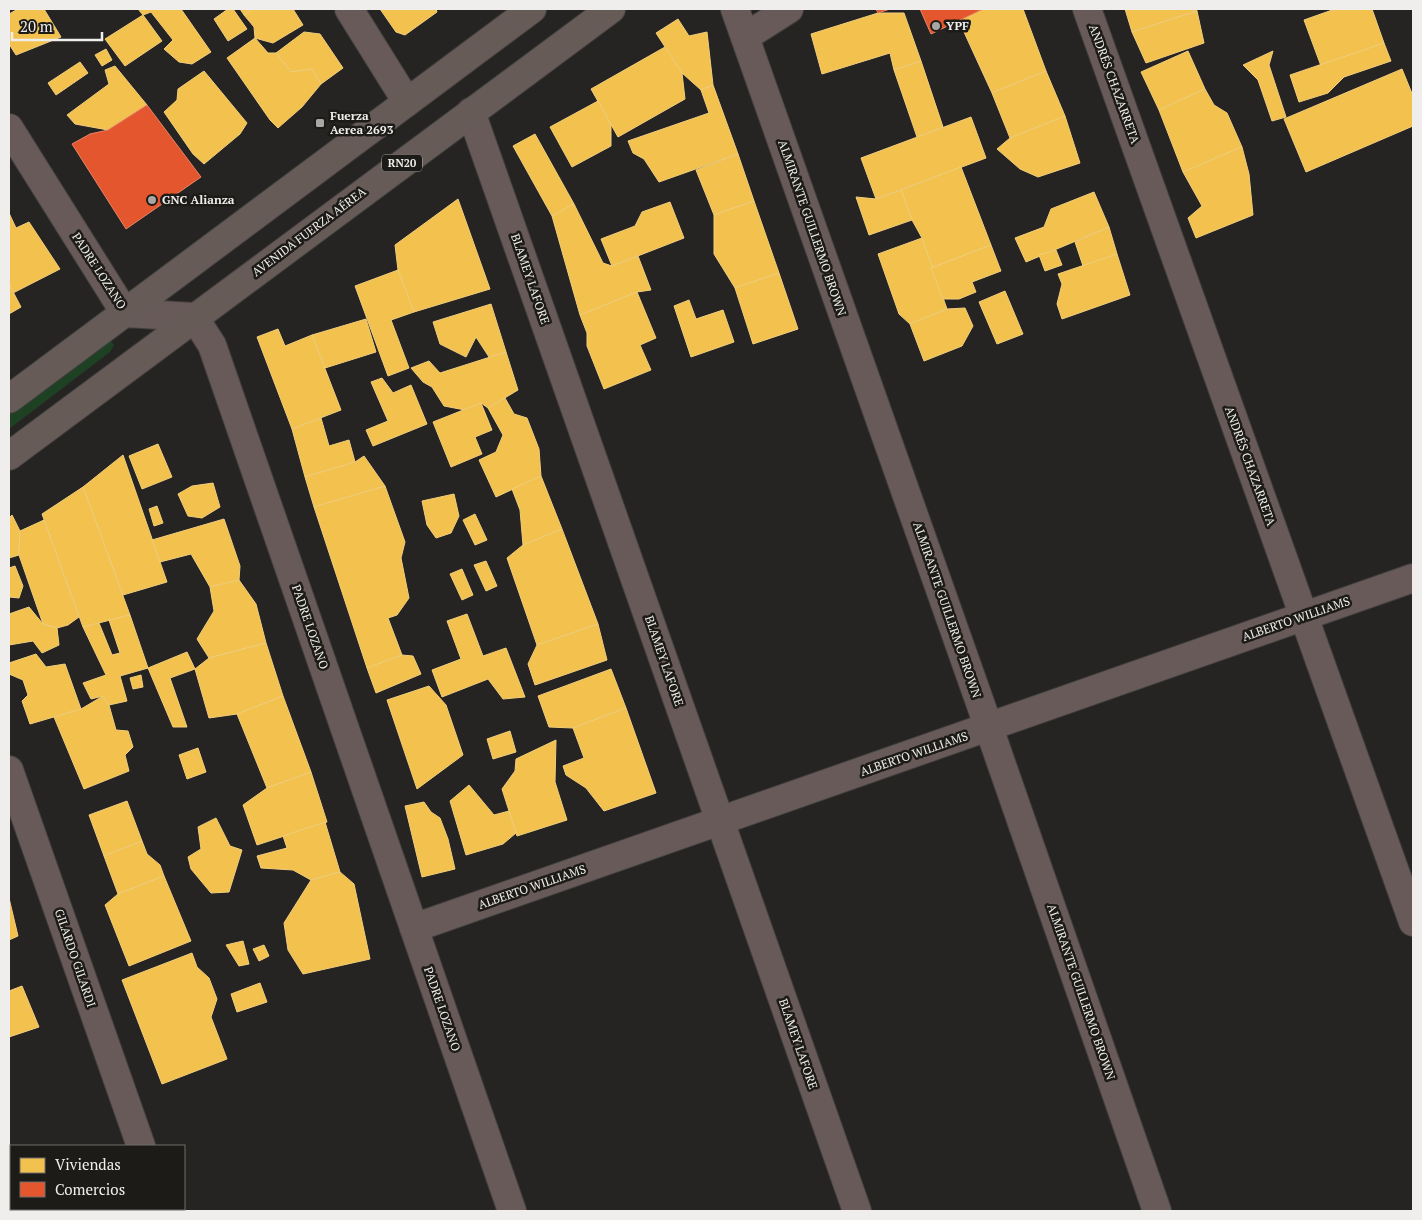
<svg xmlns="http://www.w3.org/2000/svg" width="1422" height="1220" viewBox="0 0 1422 1220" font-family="'PT Serif',serif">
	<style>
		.green { fill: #1e4123 }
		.homes { fill: #f2c14e; stroke: #f1ce7d }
		.shops { fill: #e4572e; stroke: #e88467 }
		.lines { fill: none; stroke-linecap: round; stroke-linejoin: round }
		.minor-casing { stroke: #41403f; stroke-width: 30 }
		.major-casing { stroke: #41403f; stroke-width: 30 }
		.minor { stroke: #685a58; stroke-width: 28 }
		.major { stroke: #675b58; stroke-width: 28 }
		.poi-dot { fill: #a9a7a5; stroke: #1d1b17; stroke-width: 2 }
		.labels { text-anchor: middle; stroke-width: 5; stroke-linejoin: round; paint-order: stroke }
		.shield { fill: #1d1b17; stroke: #b1afac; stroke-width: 1 }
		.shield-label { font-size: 11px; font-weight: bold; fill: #f0eeec }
		.poi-label { font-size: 12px; font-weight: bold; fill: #f0eeec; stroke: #1d1b17; text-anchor: start }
		.street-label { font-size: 12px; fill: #f0eeec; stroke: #1d1b17 }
	</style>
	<rect width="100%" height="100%" fill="#262422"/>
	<path class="green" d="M110,340l4,5 -4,7 -101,77v-27z"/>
	<g class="homes">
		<path d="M18,9h26l17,28 -45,18 -7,-11v-30z"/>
		<path d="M138,9h43l30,43 -19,12 -13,-2 -15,-13 9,-9 -22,-28 -8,3z"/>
		<path d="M228,9h5l14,20 -19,12 -14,-22z"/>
		<path d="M240,9h14l-10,6z"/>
		<path d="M254,9h39l10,16 -30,18 -18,-5 -1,-11 -10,-12z"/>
		<path d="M380,9h56l1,3 -32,23 -9,-3z"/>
		<path d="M983,9h40l23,62 -54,22 -34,-74z"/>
		<path d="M1125,9h71l1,2 -65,21z"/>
		<path d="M1335,9h37l12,34 -63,23 -17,-46z"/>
		<path d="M1197,11l7,32 -58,20 -14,-31z"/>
		<path d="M878,13h26l17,48 -27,9 -4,-17 -68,21 -11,-40z"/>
		<path d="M143,15l19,26 -37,25 -20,-27z"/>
		<path d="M678,19l11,17 18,-4 6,53 -12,5 -19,-17 -26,-40z"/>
		<path d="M304,32l16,2 23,34 -22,16 -9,-15 -21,3 -15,-19z"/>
		<path d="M255,38l13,15h8l15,19 21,-3 9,15 -19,23 -24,21 -8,-8 -43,-62z"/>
		<path d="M1384,43l7,18 -47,16 -16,16 -29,9 -9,-27z"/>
		<path d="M665,47l17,26 3,26 -67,38 -27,-48z"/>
		<path d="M106,49l6,11 -10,6 -7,-11z"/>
		<path d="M1188,51l17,38 -46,21 -18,-38z"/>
		<path d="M1273,51l-4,14 17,52 -14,4 -14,-41 -15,-15z"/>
		<path d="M921,61l22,66 -26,10 -23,-67z"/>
		<path d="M80,62l8,11 -32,22 -8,-12z"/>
		<path d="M115,66l32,39 -39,25 -33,-6 -8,-9 42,-31 -4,-14z"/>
		<path d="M1402,69l11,27v30l-107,46 -22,-53z"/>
		<path d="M204,71l43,52 -7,11 -36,30 -11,-10 -29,-42 13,-12 1,-11z"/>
		<path d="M1046,71l19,45 -55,22 -18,-45z"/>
		<path d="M713,85l25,69 -79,28 -15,-23 -11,-6 -5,-12 81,-28 -8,-23z"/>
		<path d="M1205,89l9,16 13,8 15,34 -59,25 -24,-62z"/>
		<path d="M598,101l13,24v21l-39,21 -22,-40z"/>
		<path d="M1065,116l15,47 -42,14 -18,-8 -23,-20 13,-11z"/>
		<path d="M971,117l15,41 -110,41 -15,-41z"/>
		<path d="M535,134l39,70 -22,12 -39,-70z"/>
		<path d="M1242,147l7,27 4,41 -57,23 -8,-20 14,-12 -19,-34z"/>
		<path d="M738,154l16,47 -40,14 -18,-45z"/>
		<path d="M961,167l30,78 -60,23 -9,-30 -10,-18 -11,-30z"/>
		<path d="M901,190l11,30 -43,15 -13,-38 20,2z"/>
		<path d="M1094,192l15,35 -83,35 -11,-24 29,-11 7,-18z"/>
		<path d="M458,199l32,90 -76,23 -16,-42 -3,-25z"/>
		<path d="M754,201l25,72 -44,15 -21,-34v-39z"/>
		<path d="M670,202l14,36 -72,28 -11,-27 34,-13 7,-14z"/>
		<path d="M574,204l29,59 9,3 26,-10 13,34 -14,2 -57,23 -28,-99z"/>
		<path d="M9,213l7,15 13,-6 31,47 -47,24 -4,-9z"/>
		<path d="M1109,227l8,27 -34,12 -8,-24z"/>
		<path d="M922,238l25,71 -37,15 -11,-10 -21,-60z"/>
		<path d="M991,245l10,26 -29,11 4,10 -17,7h-16l-12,-31z"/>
		<path d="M1056,250l6,15 -17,6 -6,-16z"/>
		<path d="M1117,254l13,41 -68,24 -5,-15 5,-20 -4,-10z"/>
		<path d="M398,270l16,42 -23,8 18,48 -21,8 -33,-90z"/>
		<path d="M779,273l19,56 -45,15 -18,-56z"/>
		<path d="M9,284l12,23 -12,7z"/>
		<path d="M1005,291l18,43 -26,10 -18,-42z"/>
		<path d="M637,292l19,46 -16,7 11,25 -47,19 -17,-43v-13l-7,-18z"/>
		<path d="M689,300l7,19 27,-9 11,32 -43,15 -17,-51z"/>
		<path d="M491,304l15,48 -17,5 -13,-20 -10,20 -26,-13 -7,-22z"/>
		<path d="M965,308l8,18 -11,20 -38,15 -14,-37 37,-15z"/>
		<path d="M366,319l10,33 -51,16 -13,-33z"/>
		<path d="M278,329l7,17 27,-11 29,75 -49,19 -35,-92z"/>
		<path d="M506,352l12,38 -30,18 -7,-5 -16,7 -21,-4 -12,-19 -9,-5 -12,-14 18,-7 11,12z"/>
		<path d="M382,378l11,15 18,-8 16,39 -54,22 -7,-16 22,-9 -17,-39z"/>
		<path d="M505,398l9,16 13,4 12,31 2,27 -45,21 -17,-37 17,-8 7,-17 -15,-27z"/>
		<path d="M481,403l11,27 -17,7 7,17 -31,13 -18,-45z"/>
		<path d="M321,418l8,28 20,-6 6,22 -50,15 -13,-48z"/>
		<path d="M158,444l14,33 -30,12 -13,-33z"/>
		<path d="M123,455l44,127 -44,13 -40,-108z"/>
		<path d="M364,456l21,30 -71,21 -9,-30 50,-15z"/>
		<path d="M541,476l21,53 -39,16 -3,-35 -8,-21z"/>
		<path d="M213,483l7,24 -18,11 -14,-2 -10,-22 14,-8z"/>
		<path d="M385,486l20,56 -4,16 8,40 -12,17 -9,3 14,37 -35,13 -53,-161z"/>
		<path d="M83,487l47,128 -47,12 -41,-113z"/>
		<path d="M454,494l5,22 -8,17 -15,5 -9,-13 -5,-24z"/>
		<path d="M157,506l6,17 -9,3 -5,-17z"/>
		<path d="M475,514l12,26 -12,5 -12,-25z"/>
		<path d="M12,515l8,16 -1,24 -10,3v-40z"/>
		<path d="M224,519l16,47 -1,14 -29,7 -19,-33 -31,8 -8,-22z"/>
		<path d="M44,520l35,97 -11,8 -11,3 -14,-4 -24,-69 1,-24z"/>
		<path d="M562,529l36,95 -61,21 -30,-87 16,-13z"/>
		<path d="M486,561l11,25 -11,5 -12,-26z"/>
		<path d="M15,566l8,20 -4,12 -10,-1v-29z"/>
		<path d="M462,569l11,26 -11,5 -12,-26z"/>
		<path d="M239,580l17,24 10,39 -57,15 -12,-19 17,-28 -4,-24z"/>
		<path d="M29,607l14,17 14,4 2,17 -17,8 -9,-12 -24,4v-31z"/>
		<path d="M467,614l16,42 23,-8 19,49 -22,2 -15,-20 -46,18 -10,-27 29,-11 -14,-38z"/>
		<path d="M130,615l18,53 -28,8 7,25 -18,4 -6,-9 -12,3 -8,-16 23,-8 -23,-48 16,-4 13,32 8,-2 -11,-33z"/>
		<path d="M598,624l9,36 -72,25 -7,-21 9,-19z"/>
		<path d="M266,643l17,53 -46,18 -28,4 -14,-49 14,-11z"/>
		<path d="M187,652l8,17 -25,9 17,49h-14l-25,-59z"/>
		<path d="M36,654l10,13 19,-3 16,45 -51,15 -8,-23 6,-6 -5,-15 -14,-6v-11z"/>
		<path d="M402,655l11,1 8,18 -45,19 -9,-25z"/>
		<path d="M611,669l15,39 -53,20 -24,-1 -11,-31z"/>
		<path d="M141,675l2,12 -10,2 -3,-11z"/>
		<path d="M429,686l17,19 17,50 -46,34 -30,-89z"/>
		<path d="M103,696l6,9 7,25 12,1 5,16 -8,8 4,16 -45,18 -30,-72 27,-8z"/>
		<path d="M283,696l28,76 -44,16 -30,-74z"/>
		<path d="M626,708l30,85 -52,18 -18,-23 -20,-13 -3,-9 21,-8 -11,-30z"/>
		<path d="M510,731l6,21 -23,7 -6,-20z"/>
		<path d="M556,740l-1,42 12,38 -50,16 -15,-47 13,-18 1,-12z"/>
		<path d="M198,748l8,24 -19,7 -8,-24z"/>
		<path d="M311,772l16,50 -70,23 -14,-40 24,-17z"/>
		<path d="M469,785l25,30 15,-4 7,22 -13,11 -37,11 -16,-54z"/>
		<path d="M127,801l15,40 -38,15 -15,-41z"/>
		<path d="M424,802l7,10 9,6 8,21 7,30 -33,8 -17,-71z"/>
		<path d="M216,818l14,28 12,4 -13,42 -18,1 -20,-24 -3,-12 13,-8 -3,-22z"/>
		<path d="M325,822l15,50 -29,8 -18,-10 -32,-2 -4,-12 30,-8 -4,-12z"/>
		<path d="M142,841l5,13 13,11 4,11 -46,18 -14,-38z"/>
		<path d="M340,872l14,12 16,75 -67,15 -15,-24 -4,-27 27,-43z"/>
		<path d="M164,876l27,65 -62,25 -24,-61 13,-11z"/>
		<path d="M9,898l9,38 -9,4z"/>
		<path d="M243,941l6,23 -10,2 -13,-21z"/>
		<path d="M264,945l5,11 -10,5 -6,-12z"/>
		<path d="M192,953l5,14 12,11 8,21 -6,18 16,42 -65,25 -40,-104z"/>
		<path d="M260,983l7,19 -30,10 -6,-18z"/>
		<path d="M22,986l17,41 -30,10v-46z"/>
	</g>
	<g class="shops">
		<path d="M876,9h14l-12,4z"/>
		<path d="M920,9h63l-52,25z"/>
		<path d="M147,105l54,72 -75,52 -54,-85 18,-10 18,-4z"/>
	</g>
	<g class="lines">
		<defs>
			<g id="minor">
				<path d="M349,9l58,93"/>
				<path d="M735,9l254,719 168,483"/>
				<path d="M1087,9l326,913"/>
				<path d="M745,37l44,-28"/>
				<path d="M471,112l386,1099"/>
				<path d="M9,128l116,185 69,4 18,28 300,866"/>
				<path d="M9,770l132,376"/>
				<path d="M414,928l999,-350"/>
				<path d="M163,1209l1,2"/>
			</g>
			<g id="major">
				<path d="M9,399l523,-390"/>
				<path d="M9,456l602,-447"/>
			</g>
		</defs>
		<use href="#minor" class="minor-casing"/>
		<use href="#major" class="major-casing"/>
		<use href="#minor" class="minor"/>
		<use href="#major" class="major"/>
	</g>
	<g class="poi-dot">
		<circle cx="936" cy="26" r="5"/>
		<rect x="315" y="118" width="10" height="10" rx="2.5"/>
		<circle cx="152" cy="200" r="5"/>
	</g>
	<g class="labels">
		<rect class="shield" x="382" y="154.5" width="40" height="17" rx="4"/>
		<g class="shield-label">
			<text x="402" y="167">RN20</text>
		</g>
		<g class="poi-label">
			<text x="946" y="30">YPF</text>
			<text x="330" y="120">Fuerza<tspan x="330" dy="14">Aerea 2693</tspan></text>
			<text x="162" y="204">GNC Alianza</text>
		</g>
		<g class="street-label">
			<text transform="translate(1114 84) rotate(70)" y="4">ANDRÉS CHAZARRETA</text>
			<text transform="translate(812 228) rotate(71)" y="4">ALMIRANTE GUILLERMO BROWN</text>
			<text transform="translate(309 232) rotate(-37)" y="4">AVENIDA FUERZA AÉREA</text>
			<text transform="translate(99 271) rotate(57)" y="4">PADRE LOZANO</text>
			<text transform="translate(530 279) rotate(71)" y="4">BLAMEY LAFORE</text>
			<text transform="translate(1250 466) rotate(70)" y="4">ANDRÉS CHAZARRETA</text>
			<text transform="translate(947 610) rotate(71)" y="4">ALMIRANTE GUILLERMO BROWN</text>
			<text transform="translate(1296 619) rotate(-19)" y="4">ALBERTO WILLIAMS</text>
			<text transform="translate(310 627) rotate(71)" y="4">PADRE LOZANO</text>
			<text transform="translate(664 661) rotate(71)" y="4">BLAMEY LAFORE</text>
			<text transform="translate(914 754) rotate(-19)" y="4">ALBERTO WILLIAMS</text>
			<text transform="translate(532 887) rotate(-19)" y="4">ALBERTO WILLIAMS</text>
			<text transform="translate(75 958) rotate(71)" y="4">GILARDO GILARDI</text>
			<text transform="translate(1081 992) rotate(71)" y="4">ALMIRANTE GUILLERMO BROWN</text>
			<text transform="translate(442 1009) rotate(71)" y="4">PADRE LOZANO</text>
			<text transform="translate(798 1044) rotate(71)" y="4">BLAMEY LAFORE</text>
		</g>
	</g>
	<rect width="1422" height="1220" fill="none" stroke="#f0eeec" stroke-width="20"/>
	<rect x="10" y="1145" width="175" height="65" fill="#1d1b17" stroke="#716f6c"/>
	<rect x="20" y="1158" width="25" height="15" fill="#f2c14e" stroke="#716f6c"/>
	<text x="55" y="1170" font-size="15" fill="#f0eeec">Viviendas</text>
	<rect x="20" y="1182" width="25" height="15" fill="#e4572e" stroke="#716f6c"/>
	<text x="55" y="1195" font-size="15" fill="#f0eeec">Comercios</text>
	<path d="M12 32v8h90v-8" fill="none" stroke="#f0eeec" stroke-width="2.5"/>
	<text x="20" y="32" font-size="15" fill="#f0eeec" stroke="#1d1b17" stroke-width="4" paint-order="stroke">20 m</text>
</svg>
